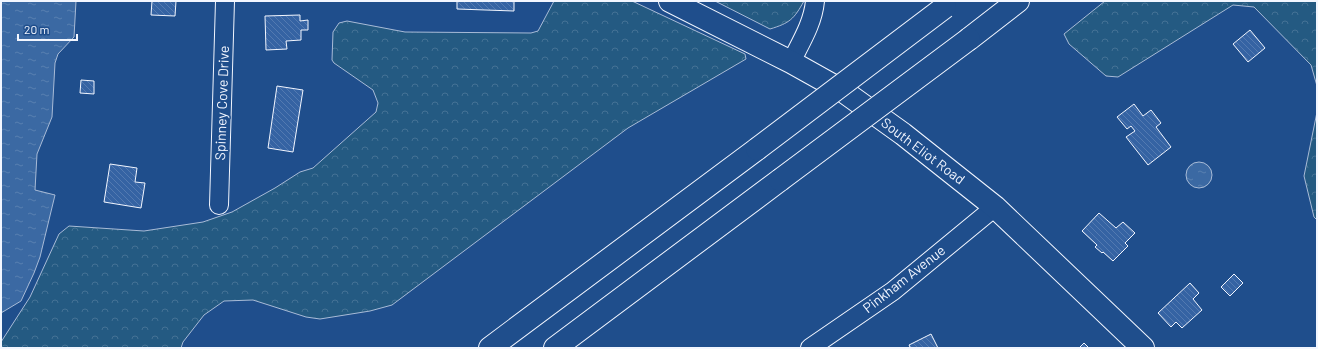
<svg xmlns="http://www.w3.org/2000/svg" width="1318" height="349" viewBox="0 0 1318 349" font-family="Barlow,sans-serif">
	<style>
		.forest { fill: url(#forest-crowns); stroke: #a8bbd7 }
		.water { fill: url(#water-ripples); stroke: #a8bbd7 }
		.building { fill: url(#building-back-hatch); stroke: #f2f6ff }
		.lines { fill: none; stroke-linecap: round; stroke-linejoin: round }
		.minor-casing { stroke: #f2f6ff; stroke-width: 20 }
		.secondary-casing { stroke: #f2f6ff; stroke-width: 24 }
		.motorway-casing { stroke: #f2f6ff; stroke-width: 24 }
		.minor { stroke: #1f4e8c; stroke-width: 18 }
		.secondary { stroke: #1f4e8c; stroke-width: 22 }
		.motorway { stroke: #1f4e8c; stroke-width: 22 }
		.motorway-bridge-casing { stroke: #f2f6ff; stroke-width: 24; stroke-linecap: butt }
		.motorway-bridge { stroke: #1f4e8c; stroke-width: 22 }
		.labels { text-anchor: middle; stroke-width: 3; stroke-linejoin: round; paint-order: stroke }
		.street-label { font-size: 14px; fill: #f2f6ff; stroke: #1f4e8c }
	</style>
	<defs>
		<pattern id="forest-crowns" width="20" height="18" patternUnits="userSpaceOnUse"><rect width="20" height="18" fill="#245a82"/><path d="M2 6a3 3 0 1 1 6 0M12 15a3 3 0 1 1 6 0" fill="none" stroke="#447295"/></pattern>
		<pattern id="water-ripples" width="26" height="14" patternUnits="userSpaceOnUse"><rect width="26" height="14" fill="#3b69a3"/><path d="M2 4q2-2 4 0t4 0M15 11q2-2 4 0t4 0" fill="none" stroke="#587fb1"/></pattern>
		<pattern id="building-back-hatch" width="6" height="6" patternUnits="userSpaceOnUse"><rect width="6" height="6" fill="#3563a3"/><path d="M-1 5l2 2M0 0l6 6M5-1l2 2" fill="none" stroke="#537ab1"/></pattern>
	</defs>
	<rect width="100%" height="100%" fill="#1f4e8c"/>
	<g class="forest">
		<path d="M554,1h78l113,53 1,5 -118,69 -236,177 -22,6 -50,8 -14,-2 -53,-17 -29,1 -20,14 -21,27 -2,6h-180v-6l29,-45 29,-63 10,-8 75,5 59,-9 29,-10 43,-24 25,-16 13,-4 63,-56 2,-9 -5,-13 -39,-27 -2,-3 1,-28 6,-9 8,-2 58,11 126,1 7,-2z"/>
		<path d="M715,1h89c-10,18 -14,22 -34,28z"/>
		<path d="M1105,1h212v85l-6,-21 -57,-58 -21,-2 -115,72 -12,-1 -37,-32 -5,-10z"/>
		<path d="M1317,112v108l-3,-3 -10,-41z"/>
	</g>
	<g class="water">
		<path d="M1,1h75l-2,36 -16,17 -3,9 -3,54 -15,37 -2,36 20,5 -15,62 -6,16 -13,28 -20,12z"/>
		<circle cx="1199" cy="175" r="13"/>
	</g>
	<g class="building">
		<path d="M152,1h24l-1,15 -24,-1z"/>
		<path d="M457,1h57v10l-57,-2z"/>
		<path d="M300,15v6l8,-1v10h-7v10l-15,1 1,8 -21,1 -1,-34z"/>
		<path d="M1250,30l15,18 -17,14 -15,-18z"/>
		<path d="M81,80l13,1v13l-14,-1z"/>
		<path d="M277,86l26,4 -10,62 -25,-4z"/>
		<path d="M1134,104l9,12 8,-6 10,13 -5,4 15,20 -23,18 -22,-28 9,-6 -4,-5 -4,3 -10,-12z"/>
		<path d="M110,164l27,4 -2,14 10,1 -4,25 -37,-6z"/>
		<path d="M1099,213l17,15 7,-6 12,11 -10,10 3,3 -15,15 -10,-9 -1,1 -7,-6 2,-2 -15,-14z"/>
		<path d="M1234,274l9,9 -13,13 -9,-9z"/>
		<path d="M1190,283l9,10 -6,6 9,11 -20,18 -6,-6 -5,5 -13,-14z"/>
		<path d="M931,334l7,14h-30l2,-1 -1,-2z"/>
		<path d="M1084,343l5,5h-10z"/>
	</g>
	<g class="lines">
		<defs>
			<g id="minor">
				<path d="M791,62c10,-20 22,-39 24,-61"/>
				<path d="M219,205l6,-204"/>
				<path d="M810,348l83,-57 102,-84"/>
			</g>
			<path id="secondary" d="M670,1l121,61 52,29 60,43 92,73 148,141"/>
			<g id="motorway">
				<path d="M969,39l49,-38"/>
				<path d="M490,348l267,-199"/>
				<path d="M555,348l225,-168"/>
			</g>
		</defs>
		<use href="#minor" class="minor-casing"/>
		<use href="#secondary" class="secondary-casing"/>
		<use href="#motorway" class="motorway-casing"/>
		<use href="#minor" class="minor"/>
		<use href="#secondary" class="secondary"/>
		<use href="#motorway" class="motorway"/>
		<defs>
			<g id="motorway-bridge">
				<path d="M757,149l188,-142"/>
				<path d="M780,180l189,-141"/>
			</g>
		</defs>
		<use href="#motorway-bridge" class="motorway-bridge-casing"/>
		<use href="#motorway-bridge" class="motorway-bridge"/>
	</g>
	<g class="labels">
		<g class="street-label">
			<text transform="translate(222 103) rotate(-88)" y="5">Spinney Cove Drive</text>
			<text transform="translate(923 151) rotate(37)" y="5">South Eliot Road</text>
			<text transform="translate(904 279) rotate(-38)" y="5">Pinkham Avenue</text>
		</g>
	</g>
	<rect width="1318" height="349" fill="none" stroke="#f2f6ff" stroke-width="4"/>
	<path d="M18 34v6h59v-6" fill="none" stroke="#f2f6ff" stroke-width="2"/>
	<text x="24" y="34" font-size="12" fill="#f2f6ff" stroke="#1f4e8c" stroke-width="3" paint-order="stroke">20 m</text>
</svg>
